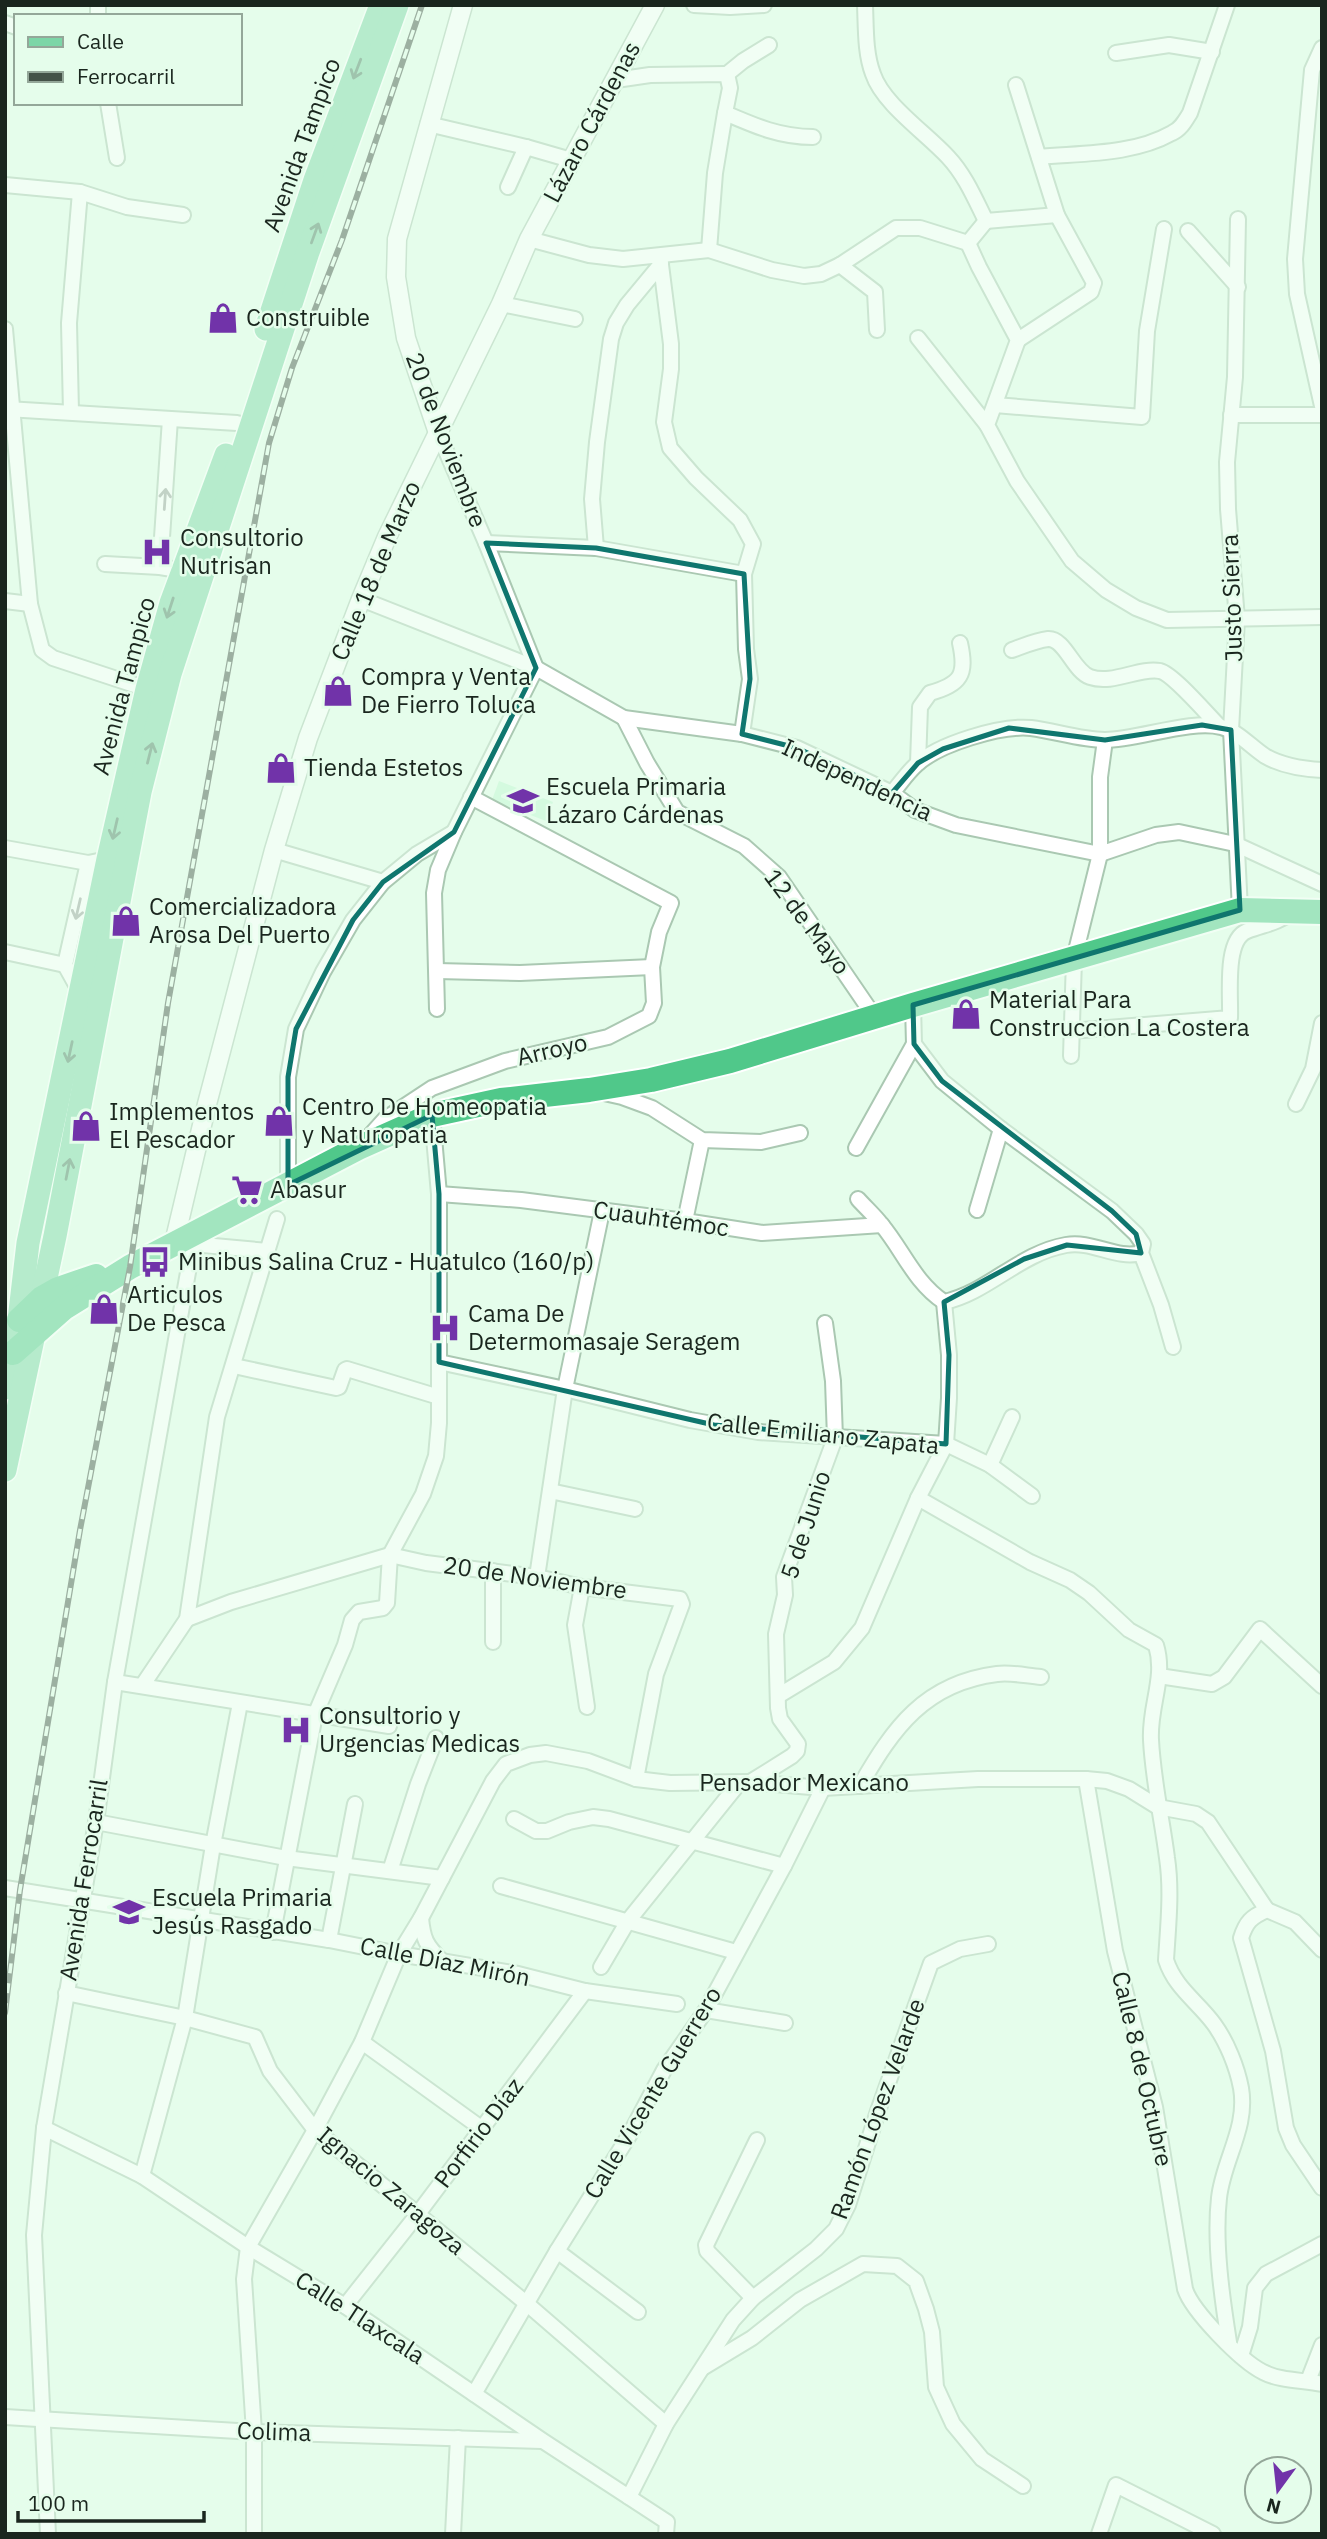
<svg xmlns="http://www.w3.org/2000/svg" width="1327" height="2539" viewBox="0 0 1327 2539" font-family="'IBM Plex Sans',sans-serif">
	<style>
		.built { fill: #d4fadf }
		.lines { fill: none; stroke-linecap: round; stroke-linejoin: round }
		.minor-casing { stroke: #aac8b2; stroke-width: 18 }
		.tertiary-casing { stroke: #aac8b2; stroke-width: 21 }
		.primary-casing { stroke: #fff; stroke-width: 26 }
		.trunk-casing { stroke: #fff; stroke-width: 28 }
		.minor { stroke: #fff; stroke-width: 14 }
		.tertiary { stroke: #fff; stroke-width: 18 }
		.primary { stroke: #7cd6a7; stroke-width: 23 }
		.trunk { stroke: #50c88a; stroke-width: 24 }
		.rail-casing { stroke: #445248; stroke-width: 6 }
		.rail { stroke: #e5fdeb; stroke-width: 3.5; stroke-dasharray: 10; stroke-linecap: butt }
		.oneway { stroke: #4b7e62 }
		.oneway2 { stroke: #989d9a }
		.marked { fill: none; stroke: #0f766e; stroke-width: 5; stroke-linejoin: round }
		.labels { text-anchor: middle; stroke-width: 5; stroke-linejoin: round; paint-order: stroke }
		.street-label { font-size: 24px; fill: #1a261e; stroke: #e5fdeb }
		.poi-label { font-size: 24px; fill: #1a261e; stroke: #e5fdeb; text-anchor: start }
	</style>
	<rect width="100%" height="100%" fill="#e5fdeb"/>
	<path class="built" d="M499,781l54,21 -7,19 -54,-21z"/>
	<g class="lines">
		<defs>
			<g id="minor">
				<path d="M98,5v11"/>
				<path d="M694,5l36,2 34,-2"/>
				<path d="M865,5c1,23 0,48 8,69 10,30 53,59 75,83 17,18 27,42 38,64"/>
				<path d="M5,23l11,4"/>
				<path d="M1322,48l-10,22 -17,189 2,35 25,112"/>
				<path d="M1116,53l53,-8 43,7"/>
				<path d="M727,74l16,-13 26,-16"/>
				<path d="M616,80l34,-5 77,-1 3,14 -5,25c30,13 55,24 88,24"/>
				<path d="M1016,85l41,130 37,68 -3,9 -73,48"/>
				<path d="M108,103l9,55"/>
				<path d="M428,124l98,23 45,13"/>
				<path d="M1039,157c44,-4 94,-2 133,-24 9,-4 13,-12 18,-20l37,-108"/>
				<path d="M5,185l75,7 47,15 56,8"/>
				<path d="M508,187l18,-40"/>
				<path d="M1238,219l-3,158 -8,85 1,47 9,110 -6,111 9,180"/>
				<path d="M986,221l71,-6"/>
				<path d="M1188,231l50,56"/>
				<path d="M529,239l60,16 34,4 86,-9 63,20 32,6 17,-2 19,-9 56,-37h24l48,15"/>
				<path d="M968,243l11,24 39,73 -31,85 30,56 55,80 34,29 30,18 31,12 155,-3"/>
				<path d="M968,243l18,-22"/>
				<path d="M709,250l6,-77 10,-60"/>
				<path d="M660,257l11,87v25l-7,53 6,26 26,30 44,42 13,24 -9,30 2,75 4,30 -8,55"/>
				<path d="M840,265l35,27 2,38"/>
				<path d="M501,304l74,15"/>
				<path d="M5,329l25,275 12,46 11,8 100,33"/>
				<path d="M918,338l69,87"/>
				<path d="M995,405l147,12 5,-86 17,-102"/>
				<path d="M7,409l230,14"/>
				<path d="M71,412l-2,-89 11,-131"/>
				<path d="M1231,415h91"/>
				<path d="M486,543l110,5 148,26"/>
				<path d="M596,548l-4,-49 5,-57 14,-103 5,-16 11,-18 34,-41"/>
				<path d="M105,564l55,3 30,5"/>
				<path d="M160,567l10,-148"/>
				<path d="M361,599l175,69 88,50 118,16 55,14 95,45 23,17 41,15 144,29 56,-19 23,-3 56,12 87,40"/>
				<path d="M5,601l25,3"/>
				<path d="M1012,650c11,-4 25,-10 36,-11 17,-1 25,32 42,38 23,8 49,-10 70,-6 13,3 47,43 59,55"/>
				<path d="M624,718l23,45 30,49 67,34 35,31 95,139"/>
				<path d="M918,763l2,-56 10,-14c31,-9 37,-18 30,-50"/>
				<path d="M892,793c8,-9 15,-20 24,-28 22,-21 85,-40 115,-37 24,3 50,12 74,12 32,0 87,-21 116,-13 17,4 30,20 44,29 17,10 38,13 57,14"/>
				<path d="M5,848l83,15"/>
				<path d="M274,850l109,32"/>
				<path d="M5,952l60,13"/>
				<path d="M437,971l83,2 132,-6"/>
				<path d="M80,992l-15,-27 23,-102 20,-4"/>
				<path d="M913,1005l1,39 28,37 59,48 111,82 24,23 7,10 -2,9 20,52 12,42"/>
				<path d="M437,1009l-3,-116 4,-23 16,-38 82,-164 -50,-125 -49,-113"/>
				<path d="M1071,1031l159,-13c1,-22 -6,-78 17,-87 18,-7 29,-7 45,-19"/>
				<path d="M1071,1056l3,-97 26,-105v-77l5,-37"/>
				<path d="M604,1093l18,4 30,11 50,32 59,2 39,-9"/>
				<path d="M1296,1104l17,-35 9,-46"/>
				<path d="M367,1139l18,-20 47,-31 73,-27 103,-24 41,-21 5,-13 -2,-36 7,-35 12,-29 -200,-106"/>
				<path d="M856,1148l58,-104"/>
				<path d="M288,1185v-108l8,-48 27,-57 30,-52 30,-38 34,-28 37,-22"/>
				<path d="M439,1194l82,6 164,21 77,12 120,-8"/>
				<path d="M858,1199c7,8 16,16 23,25 22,26 33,58 63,78 43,-9 76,-49 122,-57 26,-5 51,15 75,8"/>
				<path d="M977,1210l24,-81"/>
				<path d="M685,1221l17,-81"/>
				<path d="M192,1244l76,7"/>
				<path d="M439,1362l126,27 125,31 68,12 188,12 44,21 42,31"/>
				<path d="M234,1366l102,22 3,-1 6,-17 2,-1 92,28"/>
				<path d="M990,1465l22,-48"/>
				<path d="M550,1491l85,18"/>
				<path d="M918,1498l112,64 40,18 19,13 40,37 27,15c10,33 -7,61 -5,95 2,40 11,79 16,118 5,33 1,69 -1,102 9,28 32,42 48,64 13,18 23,43 27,64 7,40 -18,72 -22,110 -5,44 3,100 10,144"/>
				<path d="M537,1577l28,-188 37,-178"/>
				<path d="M582,1587l-7,38 12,82"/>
				<path d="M187,1619l44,-17 159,-47 36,8 111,14 45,10 98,12 2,5 -26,70 -20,105"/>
				<path d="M493,1642v-71"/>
				<path d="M1159,1676l53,8 12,-7 36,-48 62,57"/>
				<path d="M115,1682l274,44"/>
				<path d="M142,1686l45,-67 30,-202 60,-198"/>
				<path d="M778,1696l56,-34 28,-34 56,-130 28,-54 3,-46v-43l-5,-53"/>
				<path d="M1086,1779l29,172 40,156 30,182c7,22 56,72 78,83 17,9 40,8 59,12"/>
				<path d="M752,1781l40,-25 5,-5 1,-7 -18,-25 -2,-11 -2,-74 9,-39 -1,-18 51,-139 -2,-57 -8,-58"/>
				<path d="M860,1786c33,-58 65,-103 137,-112 14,-2 30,2 44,3"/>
				<path d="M514,1819l22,12h11l22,-9 24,-5 16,2 175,47"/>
				<path d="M96,1822l190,36 156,20"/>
				<path d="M390,1871l28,-87 18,-46"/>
				<path d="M501,1886l235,66"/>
				<path d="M5,1888l324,52 70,14 119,20 67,17 92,13"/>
				<path d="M421,1918c2,21 5,27 20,42"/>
				<path d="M273,1932l42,-217 30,-70 7,-25 7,-8 24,-4 4,-5 3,-48 33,-61 13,-38 3,-33v-229l-7,-79"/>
				<path d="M329,1940l26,-136"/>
				<path d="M1322,1950l-27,-28 -28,-12c-16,7 -21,12 -26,28l32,113 13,77 7,17 29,43"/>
				<path d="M601,1967l27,-46 111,-138"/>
				<path d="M66,1993l119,25 70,19 15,34 45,59 211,173 140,121"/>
				<path d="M706,2010l79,13"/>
				<path d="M362,2042l119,86"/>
				<path d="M44,2128l98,48 106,71 97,59 198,135 124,81 -1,12"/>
				<path d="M142,2176l43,-158 28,-173 27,-142"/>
				<path d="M557,2251l81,61"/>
				<path d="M753,2298l-46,-47 -1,-6 51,-105"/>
				<path d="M345,2306l72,-91 168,-224"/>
				<path d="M1241,2356l9,-29 5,-39 11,-14 56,-30"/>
				<path d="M704,2367l48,-29 48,-38 63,-36 34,2 19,15 10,28 6,23 4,55 17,37 29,35 41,27"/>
				<path d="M1308,2381l14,-36"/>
				<path d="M474,2394l83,-143 73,-117 34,-64 42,-60 78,-144 39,-78"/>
				<path d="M5,2417l249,15 288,9"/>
				<path d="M629,2497l37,-73 67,-104 20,-22 63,-49 20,-20 12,-24 30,-94 53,-148 29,-14 28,-5"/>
				<path d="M48,2534l-14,-299 10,-107 52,-306 19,-140 80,-449"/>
				<path d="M254,2534v-102l-10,-153 4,-32 67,-117 47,-88 37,-88 22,-36 72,-137 13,-17 24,-9 16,-2 42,8 48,18 34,4 81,-1 72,6 155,-9h108l21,2 22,8 29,18 38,7 12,8 59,88"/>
				<path d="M453,2534l5,-96"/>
				<path d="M1099,2534l17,-49 97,49"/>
			</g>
			<g id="tertiary">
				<path d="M437,430l-31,-92 -10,-61 1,-38 66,-234"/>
				<path d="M174,1243l33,-139 67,-254 34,-112 53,-139 26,-62 114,-233 28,-65 126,-234"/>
			</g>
			<g id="primary">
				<path d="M266,329l49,-149 66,-175"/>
				<path d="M5,1388l14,-68 9,-77 80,-384 39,-170 24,-86 55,-148"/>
				<path d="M5,1470l50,-234 85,-444 30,-118 138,-422 89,-247"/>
			</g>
			<g id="trunk">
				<path d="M19,1320l23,-22 16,-9 38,-13"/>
				<path d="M13,1353l51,-45 66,-41 228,-119 74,-33 69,-15 88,-10 62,-10 79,-19 183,-56 327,-95 82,2"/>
			</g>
		</defs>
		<use href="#minor" class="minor-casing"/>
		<use href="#tertiary" class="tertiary-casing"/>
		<use href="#primary" class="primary-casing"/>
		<use href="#trunk" class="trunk-casing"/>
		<use href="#minor" class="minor"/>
		<use href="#tertiary" class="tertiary"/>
		<use href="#primary" class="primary"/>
		<use href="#trunk" class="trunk"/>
		<defs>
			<path id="rail" d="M5,2013l15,-123 60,-360 50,-263 38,-264 101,-560 23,-75 50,-128 80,-235"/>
		</defs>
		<use href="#rail" class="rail-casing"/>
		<use href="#rail" class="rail"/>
	</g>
	<defs><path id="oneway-shaft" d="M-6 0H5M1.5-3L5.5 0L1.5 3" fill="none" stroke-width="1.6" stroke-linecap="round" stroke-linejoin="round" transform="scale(1.75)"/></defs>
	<g class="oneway">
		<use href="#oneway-shaft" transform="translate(357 69) rotate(111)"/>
		<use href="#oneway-shaft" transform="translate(315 233) rotate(-70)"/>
		<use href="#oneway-shaft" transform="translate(170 608) rotate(108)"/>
		<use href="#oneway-shaft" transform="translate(150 753) rotate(-76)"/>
		<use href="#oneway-shaft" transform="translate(115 829) rotate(103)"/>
		<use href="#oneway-shaft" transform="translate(70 1052) rotate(102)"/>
		<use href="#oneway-shaft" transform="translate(68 1169) rotate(-79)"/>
	</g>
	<g class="oneway2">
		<use href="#oneway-shaft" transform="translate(165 499) rotate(-86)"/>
		<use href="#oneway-shaft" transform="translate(78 909) rotate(103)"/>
	</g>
	<path d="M0 0H1327V2539H0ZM486,543l110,5 148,26 6,105 -8,55 55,14 95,45 26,-30 25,-14 66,-21 96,12 97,-15 29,5 9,180 -327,95 1,39 28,37 170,130 24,23 5,19 -74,-8 -43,14 -80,43 5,53 -3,89 -232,-19 -275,-63v-168l-7,-79 -144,70v-108l8,-48 57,-109 30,-38 71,-50 82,-164z" fill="#e5fdeb" fill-opacity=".55" fill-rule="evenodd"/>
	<path class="marked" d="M486,543l110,5 148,26 6,105 -8,55 55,14 95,45 26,-30 25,-14 66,-21 96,12 97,-15 29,5 9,180 -327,95 1,39 28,37 170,130 24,23 5,19 -74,-8 -43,14 -80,43 5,53 -3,89 -232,-19 -275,-63v-168l-7,-79 -144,70v-108l8,-48 57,-109 30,-38 71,-50 82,-164z"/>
	<defs>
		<symbol id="shop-bare" viewBox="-9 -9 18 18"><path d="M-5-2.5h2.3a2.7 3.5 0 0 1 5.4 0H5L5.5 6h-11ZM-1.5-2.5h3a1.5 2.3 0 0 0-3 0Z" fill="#7133a9" stroke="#e5fdeb" stroke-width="2.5" paint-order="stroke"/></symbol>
		<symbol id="hospital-bare" viewBox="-9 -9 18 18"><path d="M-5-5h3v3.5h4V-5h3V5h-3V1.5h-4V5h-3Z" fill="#7133a9" stroke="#e5fdeb" stroke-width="2.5" paint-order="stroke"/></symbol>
		<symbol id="school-bare" viewBox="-9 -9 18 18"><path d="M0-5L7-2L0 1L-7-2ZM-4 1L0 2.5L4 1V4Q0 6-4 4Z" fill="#7133a9" stroke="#e5fdeb" stroke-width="2.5" paint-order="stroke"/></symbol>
		<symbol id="supermarket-bare" viewBox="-9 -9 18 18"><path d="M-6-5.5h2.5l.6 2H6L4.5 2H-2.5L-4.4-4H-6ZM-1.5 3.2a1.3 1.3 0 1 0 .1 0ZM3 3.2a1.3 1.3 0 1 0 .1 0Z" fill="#7133a9" stroke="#e5fdeb" stroke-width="2.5" paint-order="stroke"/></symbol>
		<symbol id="bus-bare" viewBox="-9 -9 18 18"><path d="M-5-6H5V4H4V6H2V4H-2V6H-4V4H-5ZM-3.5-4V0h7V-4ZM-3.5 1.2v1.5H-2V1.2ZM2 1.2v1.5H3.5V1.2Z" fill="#7133a9" stroke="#e5fdeb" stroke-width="2.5" paint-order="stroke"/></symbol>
	</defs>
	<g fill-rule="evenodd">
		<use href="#shop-bare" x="201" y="296" width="44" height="44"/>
		<use href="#hospital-bare" x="135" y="530" width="44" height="44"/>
		<use href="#shop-bare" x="316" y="669" width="44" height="44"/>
		<use href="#shop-bare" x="259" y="746" width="44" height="44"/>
		<use href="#school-bare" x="501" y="779" width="44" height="44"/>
		<use href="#shop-bare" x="104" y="899" width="44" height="44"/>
		<use href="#shop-bare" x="944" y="992" width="44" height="44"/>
		<use href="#shop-bare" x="257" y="1099" width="44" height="44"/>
		<use href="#shop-bare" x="64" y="1104" width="44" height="44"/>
		<use href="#supermarket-bare" x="225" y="1168" width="44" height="44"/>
		<use href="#bus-bare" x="133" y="1240" width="44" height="44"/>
		<use href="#shop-bare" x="82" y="1287" width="44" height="44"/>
		<use href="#hospital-bare" x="423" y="1306" width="44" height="44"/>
		<use href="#hospital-bare" x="274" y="1708" width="44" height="44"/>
		<use href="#school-bare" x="107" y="1890" width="44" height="44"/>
	</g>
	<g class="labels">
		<g class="street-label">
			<text transform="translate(592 122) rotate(-62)" y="8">Lázaro Cárdenas</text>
			<text transform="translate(302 145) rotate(-70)" y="8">Avenida Tampico</text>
			<text transform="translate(446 440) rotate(69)" y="8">20 de Noviembre</text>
			<text transform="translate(376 571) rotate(-67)" y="8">Calle 18 de Marzo</text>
			<text transform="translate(1232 598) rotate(-92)" y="8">Justo Sierra</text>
			<text transform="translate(124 686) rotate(-75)" y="8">Avenida Tampico</text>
			<text transform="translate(857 780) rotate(25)" y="8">Independencia</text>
			<text transform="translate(807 922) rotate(53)" y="8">12 de Mayo</text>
			<text transform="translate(552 1050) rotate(-13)" y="8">Arroyo</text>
			<text transform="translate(661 1219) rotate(8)" y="8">Cuauhtémoc</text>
			<text transform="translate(823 1434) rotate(6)" y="8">Calle Emiliano Zapata</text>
			<text transform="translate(806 1525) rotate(-72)" y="8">5 de Junio</text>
			<text transform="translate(535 1578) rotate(8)" y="8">20 de Noviembre</text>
			<text x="804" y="1791">Pensador Mexicano</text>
			<text transform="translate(84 1880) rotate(-81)" y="8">Avenida Ferrocarril</text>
			<text transform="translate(445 1962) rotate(11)" y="8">Calle Díaz Mirón</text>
			<text transform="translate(1142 2069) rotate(77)" y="8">Calle 8 de Octubre</text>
			<text transform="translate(653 2093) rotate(-59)" y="8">Calle Vicente Guerrero</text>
			<text transform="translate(878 2109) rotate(-70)" y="8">Ramón López Velarde</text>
			<text transform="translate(479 2133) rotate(-53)" y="8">Porfirio Díaz</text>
			<text transform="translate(391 2191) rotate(40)" y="8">Ignacio Zaragoza</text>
			<text transform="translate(360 2318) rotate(33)" y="8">Calle Tlaxcala</text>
			<text transform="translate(274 2432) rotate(2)" y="8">Colima</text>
		</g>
		<g class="poi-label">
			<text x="246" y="326">Construible</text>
			<text x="180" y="546">Consultorio<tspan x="180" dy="28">Nutrisan</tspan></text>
			<text x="361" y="685">Compra y Venta<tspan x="361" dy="28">De Fierro Toluca</tspan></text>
			<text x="304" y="776">Tienda Estetos</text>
			<text x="546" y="795">Escuela Primaria<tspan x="546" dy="28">Lázaro Cárdenas</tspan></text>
			<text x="149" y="915">Comercializadora<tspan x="149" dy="28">Arosa Del Puerto</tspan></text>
			<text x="989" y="1008">Material Para<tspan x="989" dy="28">Construccion La Costera</tspan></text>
			<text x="302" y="1115">Centro De Homeopatia<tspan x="302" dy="28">y Naturopatia</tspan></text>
			<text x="109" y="1120">Implementos<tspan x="109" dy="28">El Pescador</tspan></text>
			<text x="270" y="1198">Abasur</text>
			<text x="178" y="1270">Minibus Salina Cruz - Huatulco (160/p)</text>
			<text x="127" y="1303">Articulos<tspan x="127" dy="28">De Pesca</tspan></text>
			<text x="468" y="1322">Cama De<tspan x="468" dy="28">Determomasaje Seragem</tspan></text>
			<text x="319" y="1724">Consultorio y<tspan x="319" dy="28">Urgencias Medicas</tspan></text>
			<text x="152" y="1906">Escuela Primaria<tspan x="152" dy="28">Jesús Rasgado</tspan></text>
		</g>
	</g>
	<rect width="1327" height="2539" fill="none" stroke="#1a261e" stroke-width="14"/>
	<rect x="14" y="14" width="228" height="91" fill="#e5fdeb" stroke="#94a799" stroke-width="2"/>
	<rect x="28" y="37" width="35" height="10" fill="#7cd6a7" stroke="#94a799" stroke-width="2"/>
	<text x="77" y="49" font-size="21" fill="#1a261e">Calle</text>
	<rect x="28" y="72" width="35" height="10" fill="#445248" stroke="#94a799" stroke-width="2"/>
	<text x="77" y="84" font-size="21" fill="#1a261e">Ferrocarril</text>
	<g transform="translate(1278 2490) rotate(195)"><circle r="33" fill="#e5fdeb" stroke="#94a799" stroke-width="2"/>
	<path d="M0-5L12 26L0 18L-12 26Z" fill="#7133a9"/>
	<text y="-10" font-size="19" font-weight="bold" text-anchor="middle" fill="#1a261e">N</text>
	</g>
	<path d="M18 2511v10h186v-10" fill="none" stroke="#1a261e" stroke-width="3.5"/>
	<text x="28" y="2511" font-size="21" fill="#1a261e" stroke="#e5fdeb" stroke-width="5" paint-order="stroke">100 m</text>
</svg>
